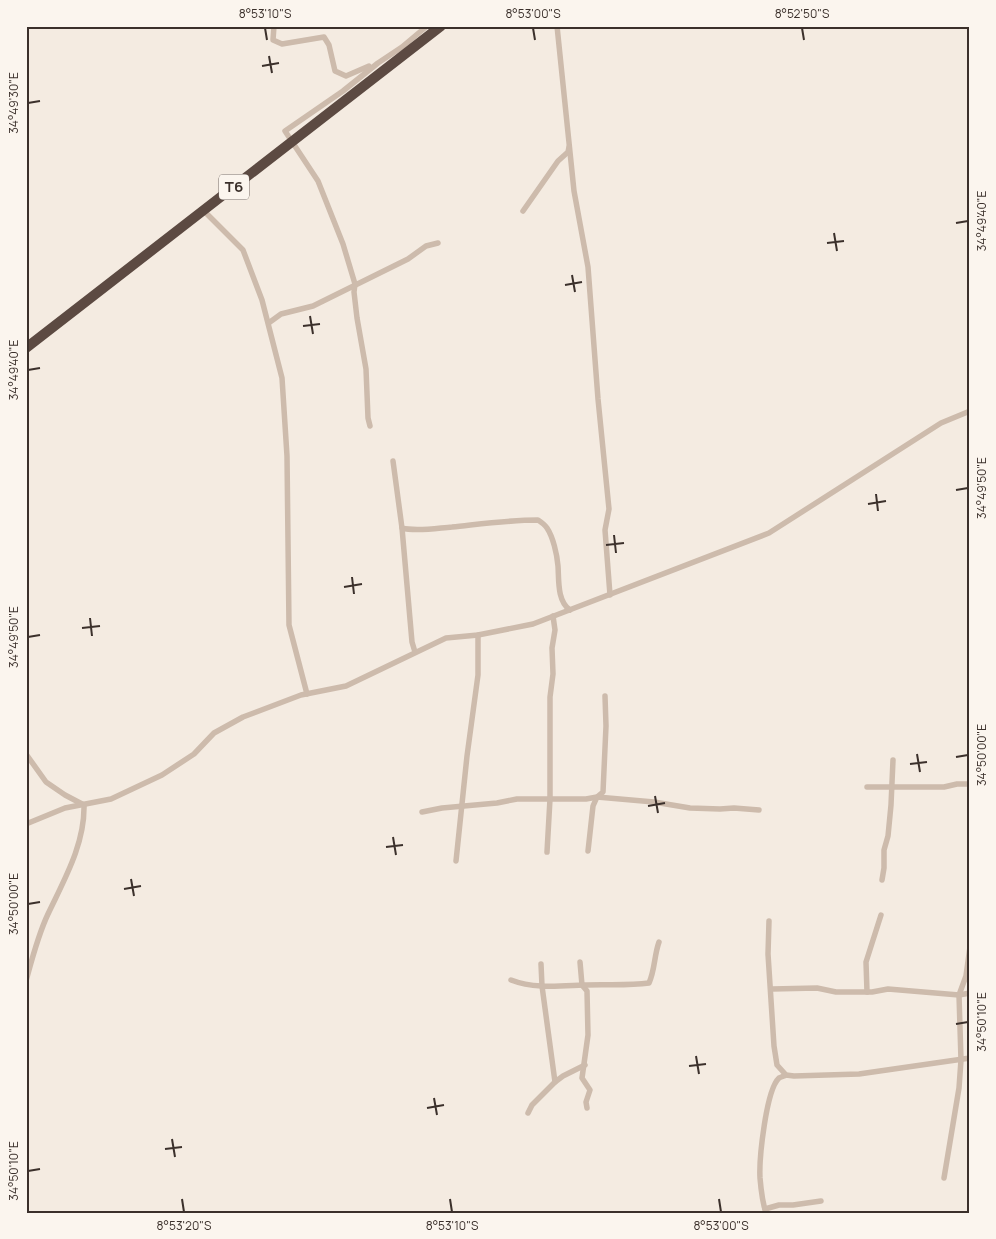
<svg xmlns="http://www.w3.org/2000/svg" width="996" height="1239" viewBox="0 0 996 1239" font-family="Manrope,sans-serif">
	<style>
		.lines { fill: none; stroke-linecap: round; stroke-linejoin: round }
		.street { stroke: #cdbbac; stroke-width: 5.5 }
		.highway { stroke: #5c4a42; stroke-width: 10 }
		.ticks { fill: none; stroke: #3b302b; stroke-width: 2 }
		.labels { text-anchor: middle; stroke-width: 4; stroke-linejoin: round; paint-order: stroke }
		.shield { fill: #fbf5ee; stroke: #756b66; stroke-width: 1 }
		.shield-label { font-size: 15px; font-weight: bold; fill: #3b302b }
		.neatline { fill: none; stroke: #3b302b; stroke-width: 2 }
		.ticks-label { font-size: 12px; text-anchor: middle; fill: #3b302b }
	</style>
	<rect width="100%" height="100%" fill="#f4ebe1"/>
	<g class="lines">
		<g class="street">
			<path d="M274,26l-1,14 9,4 42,-7 5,8 6,26 11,5 23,-10"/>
			<path d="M557,26l17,165 14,76 10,132 11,110 -4,21 5,65"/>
			<path d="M203,210l40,40 19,50 20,78 5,78 2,169 18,69"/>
			<path d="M523,211l35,-50 10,-9 1,-5"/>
			<path d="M270,322l11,-8 32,-8 95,-47 18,-13 12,-3"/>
			<path d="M370,426l-2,-8 -2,-49 -9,-51 -3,-26 1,-8 -12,-40 -25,-63 -33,-50 58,-40 35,-28 24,-16 25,-21"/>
			<path d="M393,461l9,67c14,4 36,0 50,-1 29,-3 57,-7 86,-7 3,2 7,5 9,8 6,9 10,26 11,38 1,14 -1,35 12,44"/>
			<path d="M402,528l10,114 3,10"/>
			<path d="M26,754l20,28 19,13 19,10c1,39 -20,75 -36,109 -10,21 -16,45 -22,67"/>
			<path d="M867,787h77l13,-3h13"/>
			<path d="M422,812l20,-4 55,-5 20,-4h69l11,-2 6,-5 3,-66 -1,-30"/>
			<path d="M26,824l39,-16 46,-9 51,-24 32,-21 20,-21 29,-16 58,-22 45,-9 100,-48 32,-3 55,-11 236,-91 172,-110 29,-12"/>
			<path d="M588,851l5,-45 4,-9 57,5 36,6 30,1 14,-1 25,2"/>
			<path d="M547,852l3,-53v-102l3,-23 -1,-26 3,-18 -2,-14"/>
			<path d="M456,861l11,-105 11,-81v-40"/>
			<path d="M882,880l2,-12v-18l4,-14 3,-31 2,-45"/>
			<path d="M769,921l-1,33 6,92 3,19 9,10 8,1 65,-2 111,-16"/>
			<path d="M580,962l2,23 5,6 1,44 -6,43 8,12 -4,12 1,6"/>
			<path d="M541,964l1,22 13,96 8,-6 22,-11"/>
			<path d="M511,980c23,9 48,6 72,5 22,-1 44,1 66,-2 6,-13 5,-27 10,-41"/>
			<path d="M772,989l45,-1 19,4h36l16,-3 71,6 11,-2"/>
			<path d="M867,992l-1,-30 15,-47"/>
			<path d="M528,1113l4,-8 23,-23"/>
			<path d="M944,1178l15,-90 2,-28 -2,-65 7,-19 4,-29"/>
			<path d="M765,1209l14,-4h14l28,-4"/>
			<path d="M766,1213c-4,-12 -5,-23 -6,-35 -1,-19 6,-88 19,-100 2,-1 5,-2 7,-3"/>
		</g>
		<path class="highway" d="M26,348l415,-322"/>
	</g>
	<path class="ticks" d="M265,28l2,12M533,28l2,12M802,28l2,12M269,56l3,17M262,66l17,-3M28,103l12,-2M956,223l12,-2M834,233l3,18M827,243l17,-2M572,275l3,17M565,285l17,-3M310,316l3,18M303,326l17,-2M28,370l12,-2M956,490l12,-2M876,494l2,17M868,504l18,-3M614,535l2,18M606,545l18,-2M352,577l2,17M344,587l18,-3M90,618l2,18M82,628l18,-2M28,637l12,-2M917,754l3,18M956,757l12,-2M910,764l17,-2M655,796l3,17M648,806l17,-3M393,837l3,18M386,847l17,-2M131,879l3,17M124,889l17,-3M28,904l12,-2M956,1024l12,-2M696,1056l3,18M689,1066l17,-2M434,1098l3,17M427,1108l17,-3M172,1139l3,18M165,1149l17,-2M28,1171l12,-2M182,1199l2,13M450,1199l2,13M719,1199l2,13"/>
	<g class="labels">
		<rect class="shield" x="219" y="174.5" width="30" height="25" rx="4"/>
		<g class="shield-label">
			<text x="234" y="192">T6</text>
		</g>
	</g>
	<rect width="996" height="1239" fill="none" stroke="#fbf5ee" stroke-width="55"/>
	<rect x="28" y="28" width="940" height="1184" class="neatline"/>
	<g class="ticks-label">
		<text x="265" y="18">8°53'10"S</text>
		<text x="533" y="18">8°53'00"S</text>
		<text x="802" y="18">8°52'50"S</text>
		<text transform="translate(14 103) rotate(-90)" y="4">34°49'30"E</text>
		<text transform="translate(982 221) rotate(-90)" y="4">34°49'40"E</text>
		<text transform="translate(14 370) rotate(-90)" y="4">34°49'40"E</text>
		<text transform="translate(982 488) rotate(-90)" y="4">34°49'50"E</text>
		<text transform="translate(14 637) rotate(-90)" y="4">34°49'50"E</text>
		<text transform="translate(982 755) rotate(-90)" y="4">34°50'00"E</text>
		<text transform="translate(14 904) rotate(-90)" y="4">34°50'00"E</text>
		<text transform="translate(982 1022) rotate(-90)" y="4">34°50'10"E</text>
		<text transform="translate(14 1171) rotate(-90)" y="4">34°50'10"E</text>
		<text x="184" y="1230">8°53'20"S</text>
		<text x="452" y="1230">8°53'10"S</text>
		<text x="721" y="1230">8°53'00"S</text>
	</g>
</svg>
